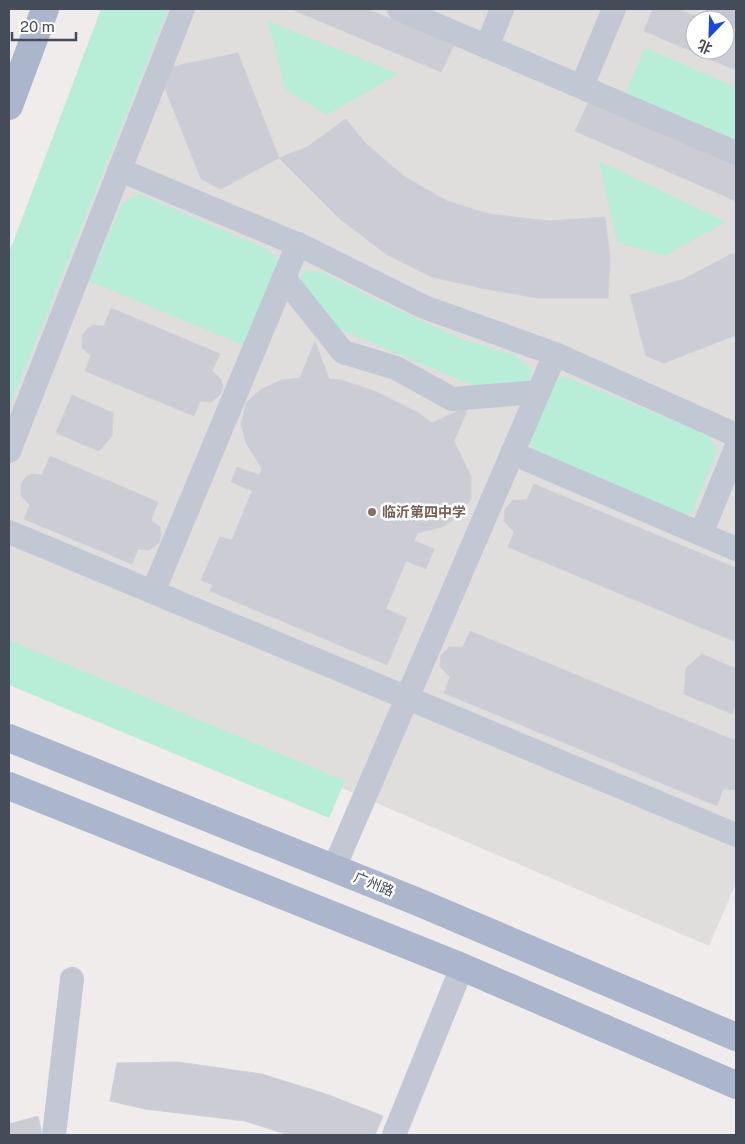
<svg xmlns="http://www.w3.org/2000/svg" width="745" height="1144" viewBox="0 0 745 1144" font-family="'Public Sans','Noto Sans SC',sans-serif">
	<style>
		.education { fill: #e0dddd; fill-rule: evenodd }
		.green { fill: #b8eed8 }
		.building { fill: #cbccd4; stroke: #cfd0d8 }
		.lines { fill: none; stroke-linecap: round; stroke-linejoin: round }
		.minor { stroke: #c2c8d3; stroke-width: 24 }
		.major { stroke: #abb5cb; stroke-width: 28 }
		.education-dot { fill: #8d6e63; stroke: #fff; stroke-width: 2 }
		.labels { text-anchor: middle; stroke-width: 5; stroke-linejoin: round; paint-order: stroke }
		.education-label { font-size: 14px; font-weight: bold; fill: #785e54; stroke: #fff; text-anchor: start }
		.street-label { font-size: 14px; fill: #444b59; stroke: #fff }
	</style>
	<rect width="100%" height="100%" fill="#efeceb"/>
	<path class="education" d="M149,9h587v874l-27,63 -700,-301v-265zM695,20h30v30h-30z"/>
	<g class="green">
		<path d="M101,9h67l-159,399v-155z"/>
		<path d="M268,21l131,53 -73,41 -41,-26z"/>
		<path d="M645,48l91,39v53l-110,-47z"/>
		<path d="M599,161l127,61 -62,34 -47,-14z"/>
		<path d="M139,194l128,55 13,13 -35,84 -156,-65 33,-78z"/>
		<path d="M304,271l18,1 53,27 88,41 52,15 17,15 -4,13 -54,3 -139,-59 -38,-42z"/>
		<path d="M564,376l144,59 9,15 -25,62 -8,3 -149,-64 -7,-10 24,-59z"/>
		<path d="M9,640l336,141 -16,37 -320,-133z"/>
	</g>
	<g class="building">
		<path d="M291,9h75l89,34 -14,29z"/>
		<path d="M653,9h25l27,11h-10v30h30v-22l11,5v37l-92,-39z"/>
		<path d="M238,53l41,105 -58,31 -20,-10 -36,-91 6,-21z"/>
		<path d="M589,101l147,62v38l-161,-70z"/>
		<path d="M346,119l19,24 40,34 42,24 42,13 61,7 55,-4 5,40 -2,41h-71l-56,-10 -49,-11 -46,-23 -46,-35 -61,-61 28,-11z"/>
		<path d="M733,253l3,6v76l-72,28 -18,-7 -16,-61 54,-16z"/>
		<path d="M111,308l109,46 -8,17 9,8 2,8 -3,8 -9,7 -11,-1 -6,15 -109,-45 6,-15 -9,-8v-12l6,-8 5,-3 11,1z"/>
		<path d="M315,341l14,38 12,1 36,12 42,21 13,10 37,-17 -15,35 17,36v22l-11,16 -18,12 -25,6 -3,8 20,8 -8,20 -20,-8 -20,48 21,9 -20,47 -177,-74 3,-6 -12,-5 19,-43 12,3 20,-49 -21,-9 6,-15 22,8 3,-6 -16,-26 -5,-19 5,-21 14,-13 21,-10 19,-2z"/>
		<path d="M72,395l41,18 -1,23 -13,15 -43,-18z"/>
		<path d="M50,456l108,46 -7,18 9,7 1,8 -2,8 -10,7 -11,-1 -6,15 -108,-45 6,-14 -9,-9v-12l6,-8 5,-2 10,1z"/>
		<path d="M534,484l202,84v74l-228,-95 6,-15 -10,-11 1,-12 8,-9h14z"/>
		<path d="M470,631l266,110v49l-13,-1 -6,17 -273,-113 6,-16 -10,-10 1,-12 8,-8h14z"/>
		<path d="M702,654l34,15v34l-4,11 -48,-20 2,-26z"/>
		<path d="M178,1062l84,12 64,20 57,22 -8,19h-86l-44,-14 -100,-12 -35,-8 7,-38z"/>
		<path d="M38,1116l4,19h-33v-11z"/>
	</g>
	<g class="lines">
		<g class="minor">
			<path d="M399,9l337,144"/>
			<path d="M718,9l18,8"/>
			<path d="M487,47l15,-38"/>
			<path d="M582,86l32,-77"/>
			<path d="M120,170l184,77 120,60 131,47 181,81"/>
			<path d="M284,278l59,74 53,16 56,31 87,-7"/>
			<path d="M9,451l174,-442"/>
			<path d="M512,453l224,96"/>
			<path d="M9,532l727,303"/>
			<path d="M701,534l35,-86"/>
			<path d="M153,592l145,-348"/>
			<path d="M334,868l221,-514"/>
			<path d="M54,1135l18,-156"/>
			<path d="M394,1135l68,-168"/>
		</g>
		<g class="major">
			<path d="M9,106l36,-97"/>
			<path d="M9,738l409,164 318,135"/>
			<path d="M9,786l453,181 274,118"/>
		</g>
	</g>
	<circle class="education-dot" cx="372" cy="512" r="5"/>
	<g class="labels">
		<g class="education-label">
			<text x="382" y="517">临沂第四中学</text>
		</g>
		<g class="street-label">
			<text transform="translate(374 884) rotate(22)" y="5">广州路</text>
		</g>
	</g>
	<rect width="745" height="1144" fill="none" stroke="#444b59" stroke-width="20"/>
	<g transform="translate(710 35) rotate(203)"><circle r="24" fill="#ffffff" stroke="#b4b7bd"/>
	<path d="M0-4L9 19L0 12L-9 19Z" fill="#1947db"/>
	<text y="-8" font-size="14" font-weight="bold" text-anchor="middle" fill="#444b59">北</text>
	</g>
	<path d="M12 32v8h64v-8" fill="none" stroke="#444b59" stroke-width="2.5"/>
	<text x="20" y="32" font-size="15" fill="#444b59" stroke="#ffffff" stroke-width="4" paint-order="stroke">20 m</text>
</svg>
